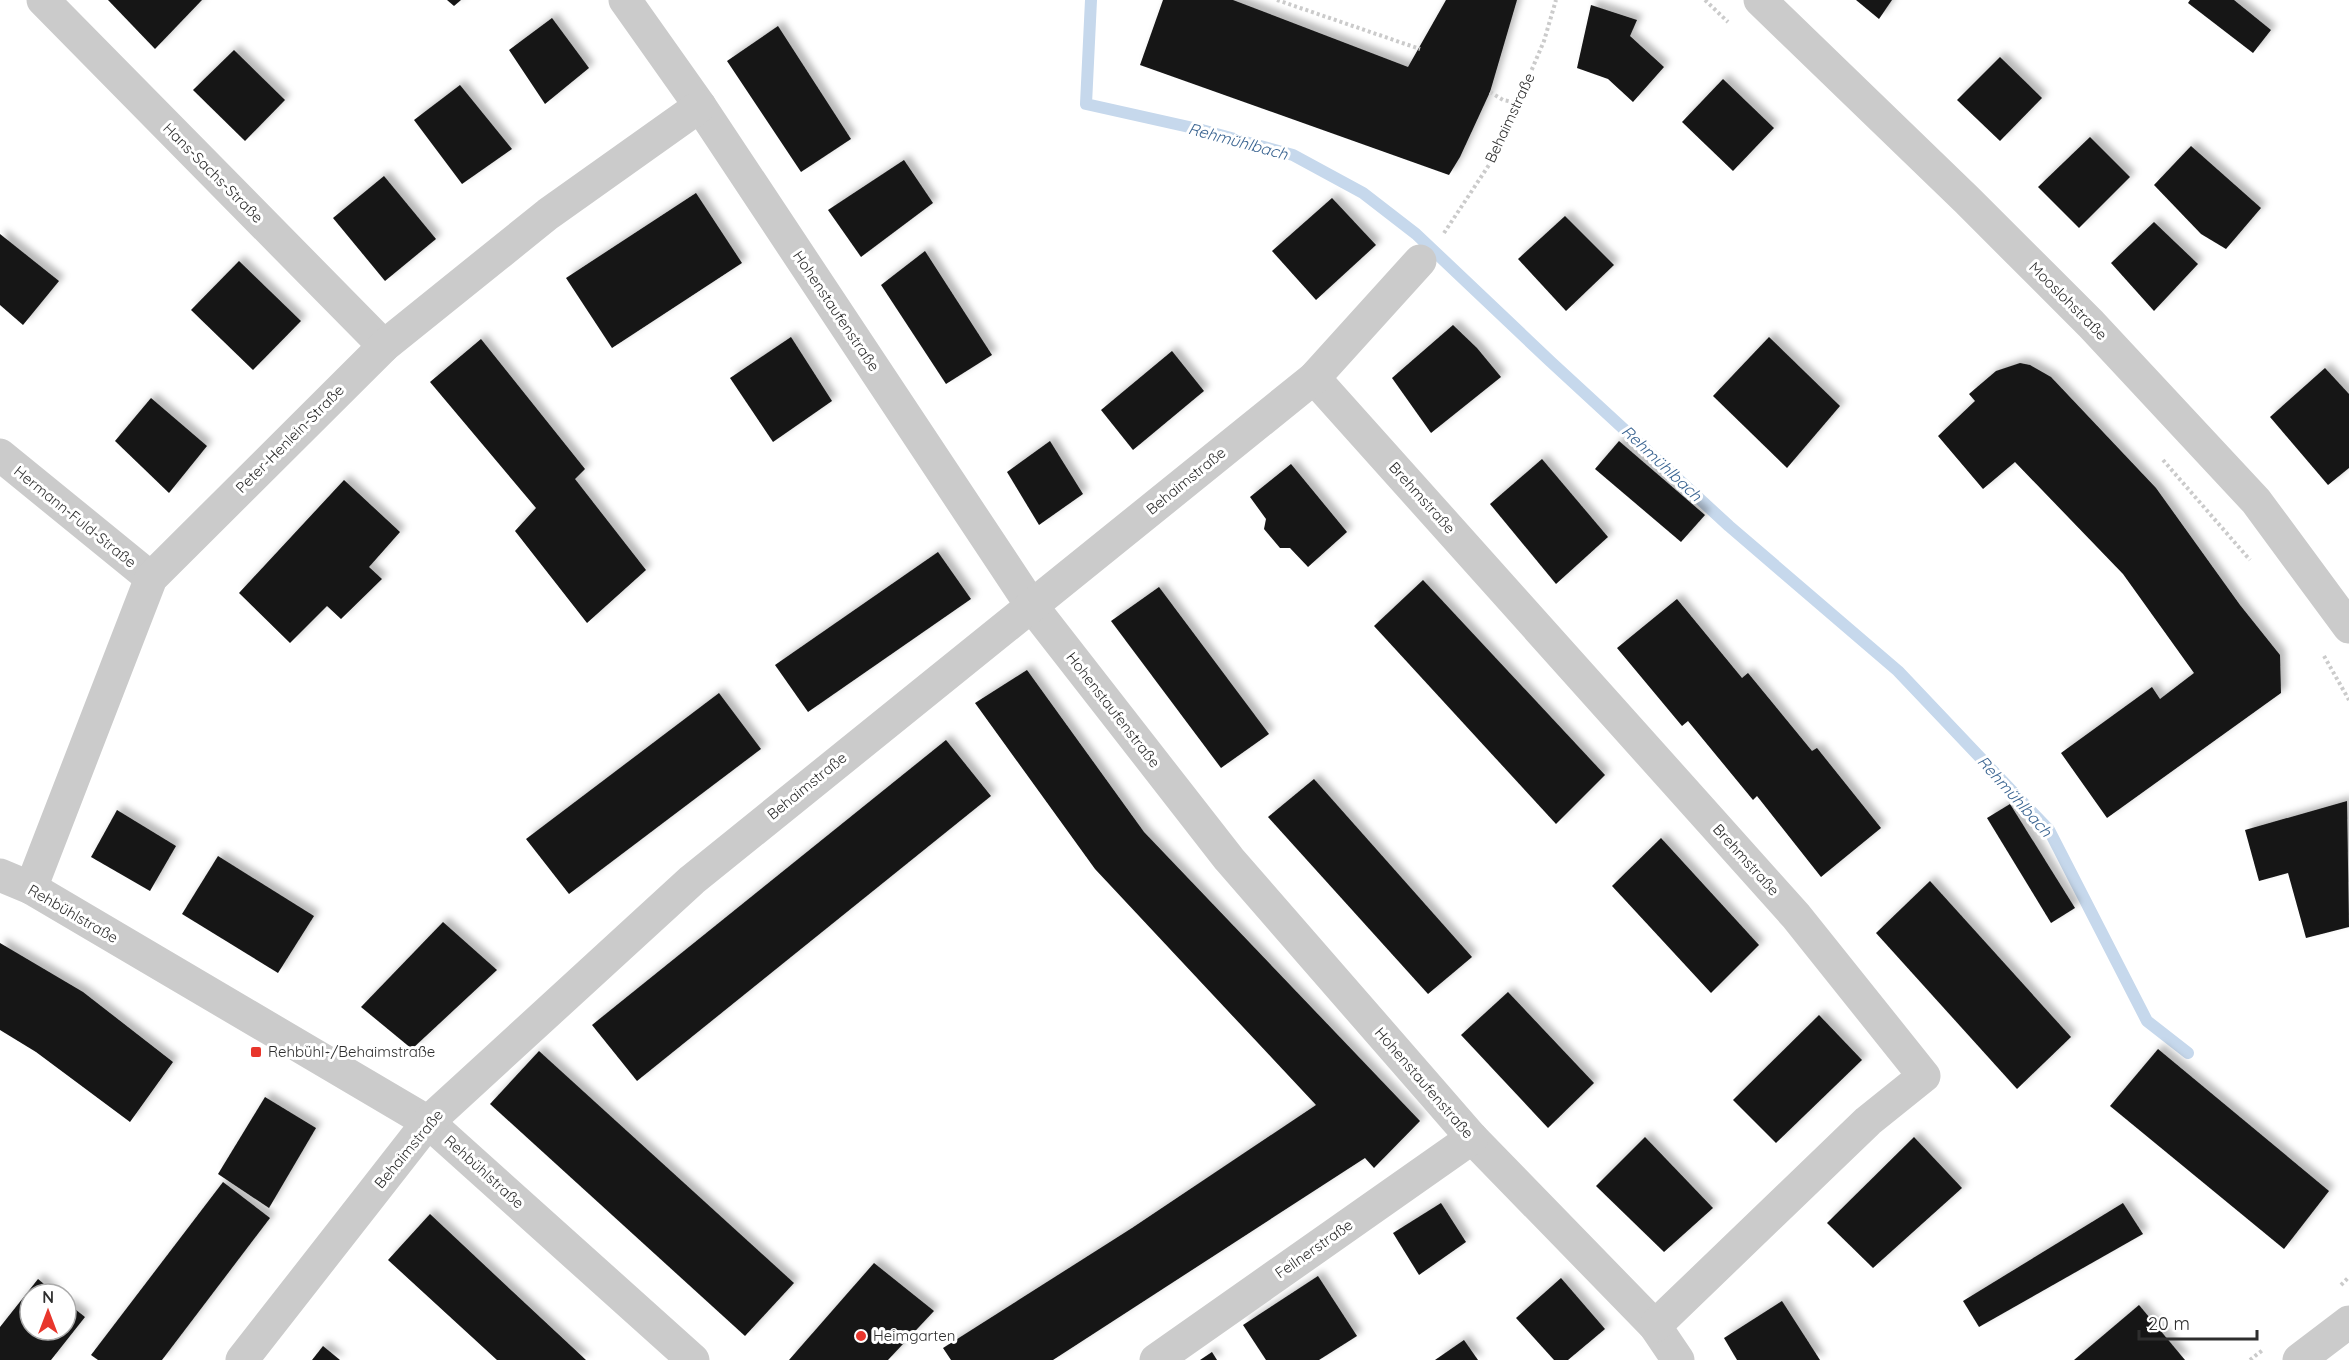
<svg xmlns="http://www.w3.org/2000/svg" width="2349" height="1360" viewBox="0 0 2349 1360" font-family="Quicksand,sans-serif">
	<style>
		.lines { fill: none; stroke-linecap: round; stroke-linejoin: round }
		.stream { stroke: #c6d8ec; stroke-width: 12 }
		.building { fill: #151515; filter: url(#shadow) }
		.path { stroke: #cbcbcb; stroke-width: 4; stroke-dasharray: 3 3; stroke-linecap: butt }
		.minor { stroke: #cbcbcb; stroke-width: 33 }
		.tertiary { stroke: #cbcbcb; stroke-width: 33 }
		.poi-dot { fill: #e8362c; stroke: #fff; stroke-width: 2 }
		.labels { text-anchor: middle; stroke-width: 6; stroke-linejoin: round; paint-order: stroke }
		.street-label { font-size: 15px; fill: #2e2e2e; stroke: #fff }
		.poi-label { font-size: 15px; fill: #2e2e2e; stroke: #fff; text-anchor: start }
		.water-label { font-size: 16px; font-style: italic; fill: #3a6491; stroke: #fff }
	</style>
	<defs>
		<filter id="shadow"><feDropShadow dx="5.5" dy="-5.5" stdDeviation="3" flood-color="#0004"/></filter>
	</defs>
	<rect width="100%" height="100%" fill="#fff"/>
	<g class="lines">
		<path class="stream" d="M1091,0l-5,104 112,25 95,26 70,38 53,41 135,128 178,164 169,145 151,159 98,191 41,32"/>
	</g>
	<g class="building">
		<path d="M108,0h94l-47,49z"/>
		<path d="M447,0h14l-7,6z"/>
		<path d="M1163,0h70l175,67 38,-67h71l-27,92 -30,65 -11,18 -309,-110z"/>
		<path d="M1856,0h36l-13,19z"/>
		<path d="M2190,0h44l37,30 -18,23 -65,-50z"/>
		<path d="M1591,5l46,15 -7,16 34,31 -31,35 -25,-23 -31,-11z"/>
		<path d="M552,18l37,50 -44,36 -36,-54z"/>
		<path d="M778,26l73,113 -50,33 -74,-111z"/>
		<path d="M234,50l51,50 -40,41 -52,-51z"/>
		<path d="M2000,57l42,41 -42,43 -43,-41z"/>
		<path d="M1723,79l51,49 -41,43 -51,-49z"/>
		<path d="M460,85l52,64 -50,35 -48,-64z"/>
		<path d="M2090,137l40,40 -51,51 -41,-41z"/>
		<path d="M2191,146l70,62 -35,41 -25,-15 -47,-49z"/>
		<path d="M904,160l29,43 -72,54 -33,-47z"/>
		<path d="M384,176l52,63 -51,42 -52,-63z"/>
		<path d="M696,193l46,70 -130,85 -46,-70z"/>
		<path d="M1332,198l44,47 -60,55 -44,-49z"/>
		<path d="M1565,216l49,49 -48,46 -48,-52z"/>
		<path d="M2154,222l44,42 -44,47 -43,-48z"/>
		<path d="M0,234l59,47 -36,44 -23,-20z"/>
		<path d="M925,251l67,104 -46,29 -65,-99z"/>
		<path d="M239,261l62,60 -48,49 -62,-60z"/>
		<path d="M1453,325l24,23 24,29 -70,56 -39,-55z"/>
		<path d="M791,337l41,64 -59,41 -43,-64z"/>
		<path d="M1769,337l71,69 -53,62 -74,-72z"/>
		<path d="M481,339l104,130 -10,10 71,91 -59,53 -72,-92 21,-23 -106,-126z"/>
		<path d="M1172,351l32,40 -71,59 -32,-40z"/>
		<path d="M2020,363l10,2 21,12 105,111 84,117 40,50 1,38 -174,125 -46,-65 91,-66 8,12 34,-26 -71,-99 -108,-112 -32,27 -45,-53 37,-35 -6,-7 27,-23z"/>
		<path d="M2325,368l24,26v74l-21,17 -58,-68z"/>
		<path d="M151,398l56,48 -38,47 -54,-52z"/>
		<path d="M1050,441l33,53 -44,31 -32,-53z"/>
		<path d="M1619,441l86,74 -24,27 -86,-73z"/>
		<path d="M1542,459l66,78 -52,47 -66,-80z"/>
		<path d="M1291,464l56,68 -39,35 -18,-19h-10l-16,-19 2,-10 -16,-22z"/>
		<path d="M344,480l56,52 -31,35 13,12 -41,40 -14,-13 -37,37 -51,-50z"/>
		<path d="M938,552l33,47 -163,113 -33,-47z"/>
		<path d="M1423,580l182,195 -49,49 -182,-198z"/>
		<path d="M1159,587l110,147 -48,34 -110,-147z"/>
		<path d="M1677,599l65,79 6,-5 64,78 5,-3 64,80 -60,49 -64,-81 -4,4 -65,-79 -6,5 -65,-78z"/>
		<path d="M1027,670l117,162 276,289 -46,47 -9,-10 -312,202h-102l-8,-12 189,-120 184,-123 -221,-236 -120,-166z"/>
		<path d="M719,693l42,56 -192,145 -43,-55z"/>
		<path d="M946,740l45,56 -354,285 -45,-56z"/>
		<path d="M1314,779l158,178 -44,37 -160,-177z"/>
		<path d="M2347,801l2,126 -43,11 -18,-65 -29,8 -14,-51z"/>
		<path d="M2010,804l65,104 -24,15 -64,-105z"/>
		<path d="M117,810l59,36 -26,45 -59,-34z"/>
		<path d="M1661,838l98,107 -48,48 -99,-107z"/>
		<path d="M218,856l96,60 -36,57 -96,-59z"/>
		<path d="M1930,881l141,156 -54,52 -141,-156z"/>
		<path d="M443,922l54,48 -85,79 -51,-42z"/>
		<path d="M0,943l83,49 90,70 -43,60 -94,-70 -36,-22z"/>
		<path d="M1508,992l86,91 -46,45 -87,-93z"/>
		<path d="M1819,1015l43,45 -86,83 -43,-43z"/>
		<path d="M2158,1049l171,142 -45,58 -174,-143z"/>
		<path d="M539,1051l255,232 -49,53 -255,-232z"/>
		<path d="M265,1097l51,31 -47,80 -51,-34z"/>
		<path d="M1645,1137l68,71 -49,44 -68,-66z"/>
		<path d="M1914,1137l48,51 -89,80 -46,-45z"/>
		<path d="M223,1182l47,36 -108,142h-64l-7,-5z"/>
		<path d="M1441,1203l25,39 -47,33 -26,-42z"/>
		<path d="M2123,1203l20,31 -164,93 -16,-26z"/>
		<path d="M430,1214l82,77 74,69h-89l-109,-100z"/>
		<path d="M874,1263l60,48 -46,49h-99z"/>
		<path d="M1318,1276l39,60 -38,24h-53l-23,-35z"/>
		<path d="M1561,1278l44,51 -37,31h-14l-38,-42z"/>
		<path d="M38,1279l18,15h-26v36h36v-28l19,15 -34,43h-51v-33z"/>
		<path d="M1782,1301l38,59h-83l-13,-22z"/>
		<path d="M2139,1305l46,55h-111z"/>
		<path d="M1464,1340l14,20h-43z"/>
		<path d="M323,1346l17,14h-28z"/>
		<path d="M1212,1352l5,8h-17z"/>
	</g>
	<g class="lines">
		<g class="path">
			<path d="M1277,0l143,49"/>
			<path d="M1705,0l23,22"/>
			<path d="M1490,92l13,8 15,3"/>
			<path d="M1444,233l51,-77 49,-115 12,-41"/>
			<path d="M2163,460l87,100"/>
			<path d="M2324,656l25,44"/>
			<path d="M2341,1285l8,-8"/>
			<path d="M2250,1360l14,-11"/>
		</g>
		<g class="minor">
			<path d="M43,0l341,346"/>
			<path d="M625,0l75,106 331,499 198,254 243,279 183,188 23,34"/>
			<path d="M1314,378l482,538 128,160 -56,45 -213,205"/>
			<path d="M0,455l151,123"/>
			<path d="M0,875l31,13 397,234 265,238"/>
			<path d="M31,888l120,-310 233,-232 164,-132 152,-108"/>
			<path d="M242,1360l186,-238 264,-242 622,-502 106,-117"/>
			<path d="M1156,1360l316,-222"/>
		</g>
		<g class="tertiary">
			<path d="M1760,0l207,200 124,124 165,177 93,126"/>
			<path d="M2299,1360l50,-38"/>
		</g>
	</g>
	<g class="poi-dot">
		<rect x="250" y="1046" width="12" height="12" rx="3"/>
		<circle cx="861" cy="1336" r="6"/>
	</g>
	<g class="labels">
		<g class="street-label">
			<text transform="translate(1510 118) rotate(-65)" y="5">Behaimstraße</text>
			<text transform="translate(213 173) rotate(45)" y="5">Hans-Sachs-Straße</text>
			<text transform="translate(2068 301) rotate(45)" y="5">Mooslohstraße</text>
			<text transform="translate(836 311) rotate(56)" y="5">Hohenstaufenstraße</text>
			<text transform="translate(290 439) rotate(-45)" y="5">Peter-Henlein-Straße</text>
			<text transform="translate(1186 481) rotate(-39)" y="5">Behaimstraße</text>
			<text transform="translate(1422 498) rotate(48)" y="5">Brehmstraße</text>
			<text transform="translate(75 517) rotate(39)" y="5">Hermann-Fuld-Straße</text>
			<text transform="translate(1113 710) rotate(52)" y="5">Hohenstaufenstraße</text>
			<text transform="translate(807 786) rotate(-39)" y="5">Behaimstraße</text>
			<text transform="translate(1746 860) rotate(48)" y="5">Brehmstraße</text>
			<text transform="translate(73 914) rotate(30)" y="5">Rehbühlstraße</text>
			<text transform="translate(1424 1083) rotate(49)" y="5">Hohenstaufenstraße</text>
			<text transform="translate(409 1149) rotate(-50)" y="5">Behaimstraße</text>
			<text transform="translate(484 1172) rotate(42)" y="5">Rehbühlstraße</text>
			<text transform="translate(1314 1249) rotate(-35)" y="5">Feilnerstraße</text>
		</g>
		<g class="poi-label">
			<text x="268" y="1057">Rehbühl-/Behaimstraße</text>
			<text x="873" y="1341">Heimgarten</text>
		</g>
		<g class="water-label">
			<text transform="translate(1238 141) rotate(15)" y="6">Rehmühlbach</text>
			<text transform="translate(1662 463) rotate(43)" y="6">Rehmühlbach</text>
			<text transform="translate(2015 796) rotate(48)" y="6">Rehmühlbach</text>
		</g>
	</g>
	<g transform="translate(48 1312)"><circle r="28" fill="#ffffff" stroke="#ababab" stroke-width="1.5"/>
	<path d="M0-4.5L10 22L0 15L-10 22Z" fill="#e8362c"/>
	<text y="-9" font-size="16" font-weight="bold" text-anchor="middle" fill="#2e2e2e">N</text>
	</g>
	<path d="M2139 1330v9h118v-9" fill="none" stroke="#2e2e2e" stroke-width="3"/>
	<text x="2148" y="1330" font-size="18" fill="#2e2e2e" stroke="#ffffff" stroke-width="4.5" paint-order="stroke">20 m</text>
</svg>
